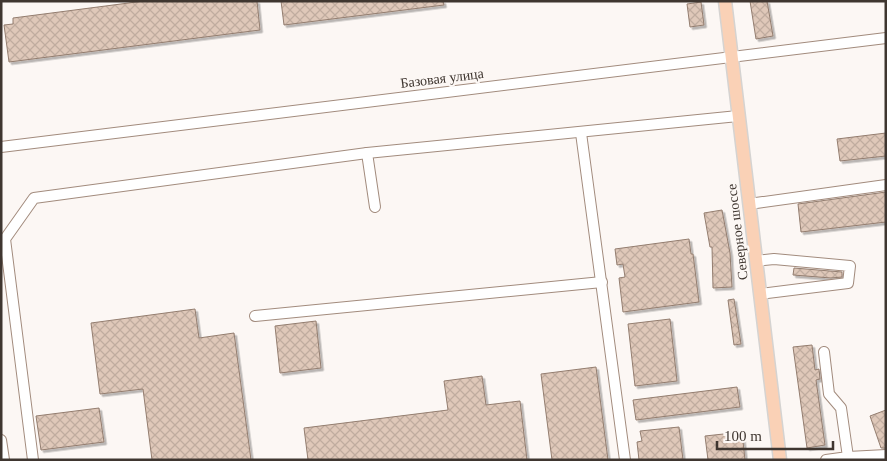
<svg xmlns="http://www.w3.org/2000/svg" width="887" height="461" viewBox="0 0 887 461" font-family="'Times New Roman',serif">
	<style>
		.building { fill: url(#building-cross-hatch); stroke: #937d6f; filter: url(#shadow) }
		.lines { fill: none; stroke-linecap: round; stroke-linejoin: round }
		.minor-casing { stroke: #a28b7d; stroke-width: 12 }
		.major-casing { stroke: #d5d3d1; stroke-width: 15 }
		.minor { stroke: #fff; stroke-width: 10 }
		.major { stroke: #fad1b6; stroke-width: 12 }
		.labels { text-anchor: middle; stroke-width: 4.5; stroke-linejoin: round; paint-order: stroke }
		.street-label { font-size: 14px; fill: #3f3630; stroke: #fcf7f4 }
	</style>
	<defs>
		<pattern id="building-cross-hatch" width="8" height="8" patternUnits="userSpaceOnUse" patternTransform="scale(1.25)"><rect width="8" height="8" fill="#dfc8b9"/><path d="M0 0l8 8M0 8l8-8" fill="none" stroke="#c0ac9f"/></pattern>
		<filter id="shadow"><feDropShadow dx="2.5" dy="2.5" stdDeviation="0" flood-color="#0004"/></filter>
	</defs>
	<rect width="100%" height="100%" fill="#fcf7f4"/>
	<g class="building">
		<path d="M144,1h113l3,29 -251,32 -5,-37 9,-1v-6z"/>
		<path d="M281,1h162l1,4 -160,20z"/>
		<path d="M750,1h17l6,35 -17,3z"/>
		<path d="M701,2l3,23 -14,2 -3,-23z"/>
		<path d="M886,133v23l-46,5 -3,-22z"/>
		<path d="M886,192v30l-85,10 -3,-28z"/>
		<path d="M722,210l8,43 2,34 -19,1 -1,-41h-2l-6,-34z"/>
		<path d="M689,239l2,15h2l6,48 -76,10 -4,-34 6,-1 -2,-13 -6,1 -2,-16z"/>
		<path d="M794,268l48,4v5l-11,1 -38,-3z"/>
		<path d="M734,299l7,45 -7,1 -6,-45z"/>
		<path d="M195,309l4,29 35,-5 17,127h-99l-9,-71 -43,5 -9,-71z"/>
		<path d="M670,319l7,62 -42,5 -7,-62z"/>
		<path d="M316,321l5,47 -41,5 -5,-47z"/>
		<path d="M812,345l3,25 4,-1 1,10 -4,1 9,65 -18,3 -14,-101z"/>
		<path d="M596,367l12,93h-56l-11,-86z"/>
		<path d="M482,376l4,29 34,-4 7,59h-219l-4,-32 144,-18 -4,-29z"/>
		<path d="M737,387l3,20 -104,13 -3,-20z"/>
		<path d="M99,408l5,34 -63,8 -5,-34z"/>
		<path d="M886,410v38h-5l-11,-32z"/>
		<path d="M679,427l4,33h-44l-2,-18 5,-1 -2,-10z"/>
		<path d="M742,432l3,28h-37l-3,-24z"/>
	</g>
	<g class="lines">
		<defs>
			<g id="minor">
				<path d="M581,133l44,327"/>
				<path d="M1,147l885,-109"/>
				<path d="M367,153l8,54"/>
				<path d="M749,204l137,-19"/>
				<path d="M756,261l18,-2 76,7 -2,17 -88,11"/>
				<path d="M255,316l347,-34"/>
				<path d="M824,352l5,42 12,14 7,49 -22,3"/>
				<path d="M1,440l3,20"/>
				<path d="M848,457l38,-2"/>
				<path d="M33,460l-28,-221 29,-41 333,-45 371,-37"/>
			</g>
			<path id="major" d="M725,1l55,459"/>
		</defs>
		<use href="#minor" class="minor-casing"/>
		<use href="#major" class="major-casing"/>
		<use href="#minor" class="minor"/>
		<use href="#major" class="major"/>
	</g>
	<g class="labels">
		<g class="street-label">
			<text transform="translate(442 78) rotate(-7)" y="5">Базовая улица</text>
			<text transform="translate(737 232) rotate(-97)" y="5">Северное шоссе</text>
		</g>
	</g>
	<rect width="887" height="461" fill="none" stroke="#3f3630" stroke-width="5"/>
	<path d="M717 441v8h116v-8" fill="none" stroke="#3f3630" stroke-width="2.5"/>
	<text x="724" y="441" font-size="15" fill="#3f3630" stroke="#fcf7f4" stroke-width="4" paint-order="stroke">100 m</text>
</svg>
